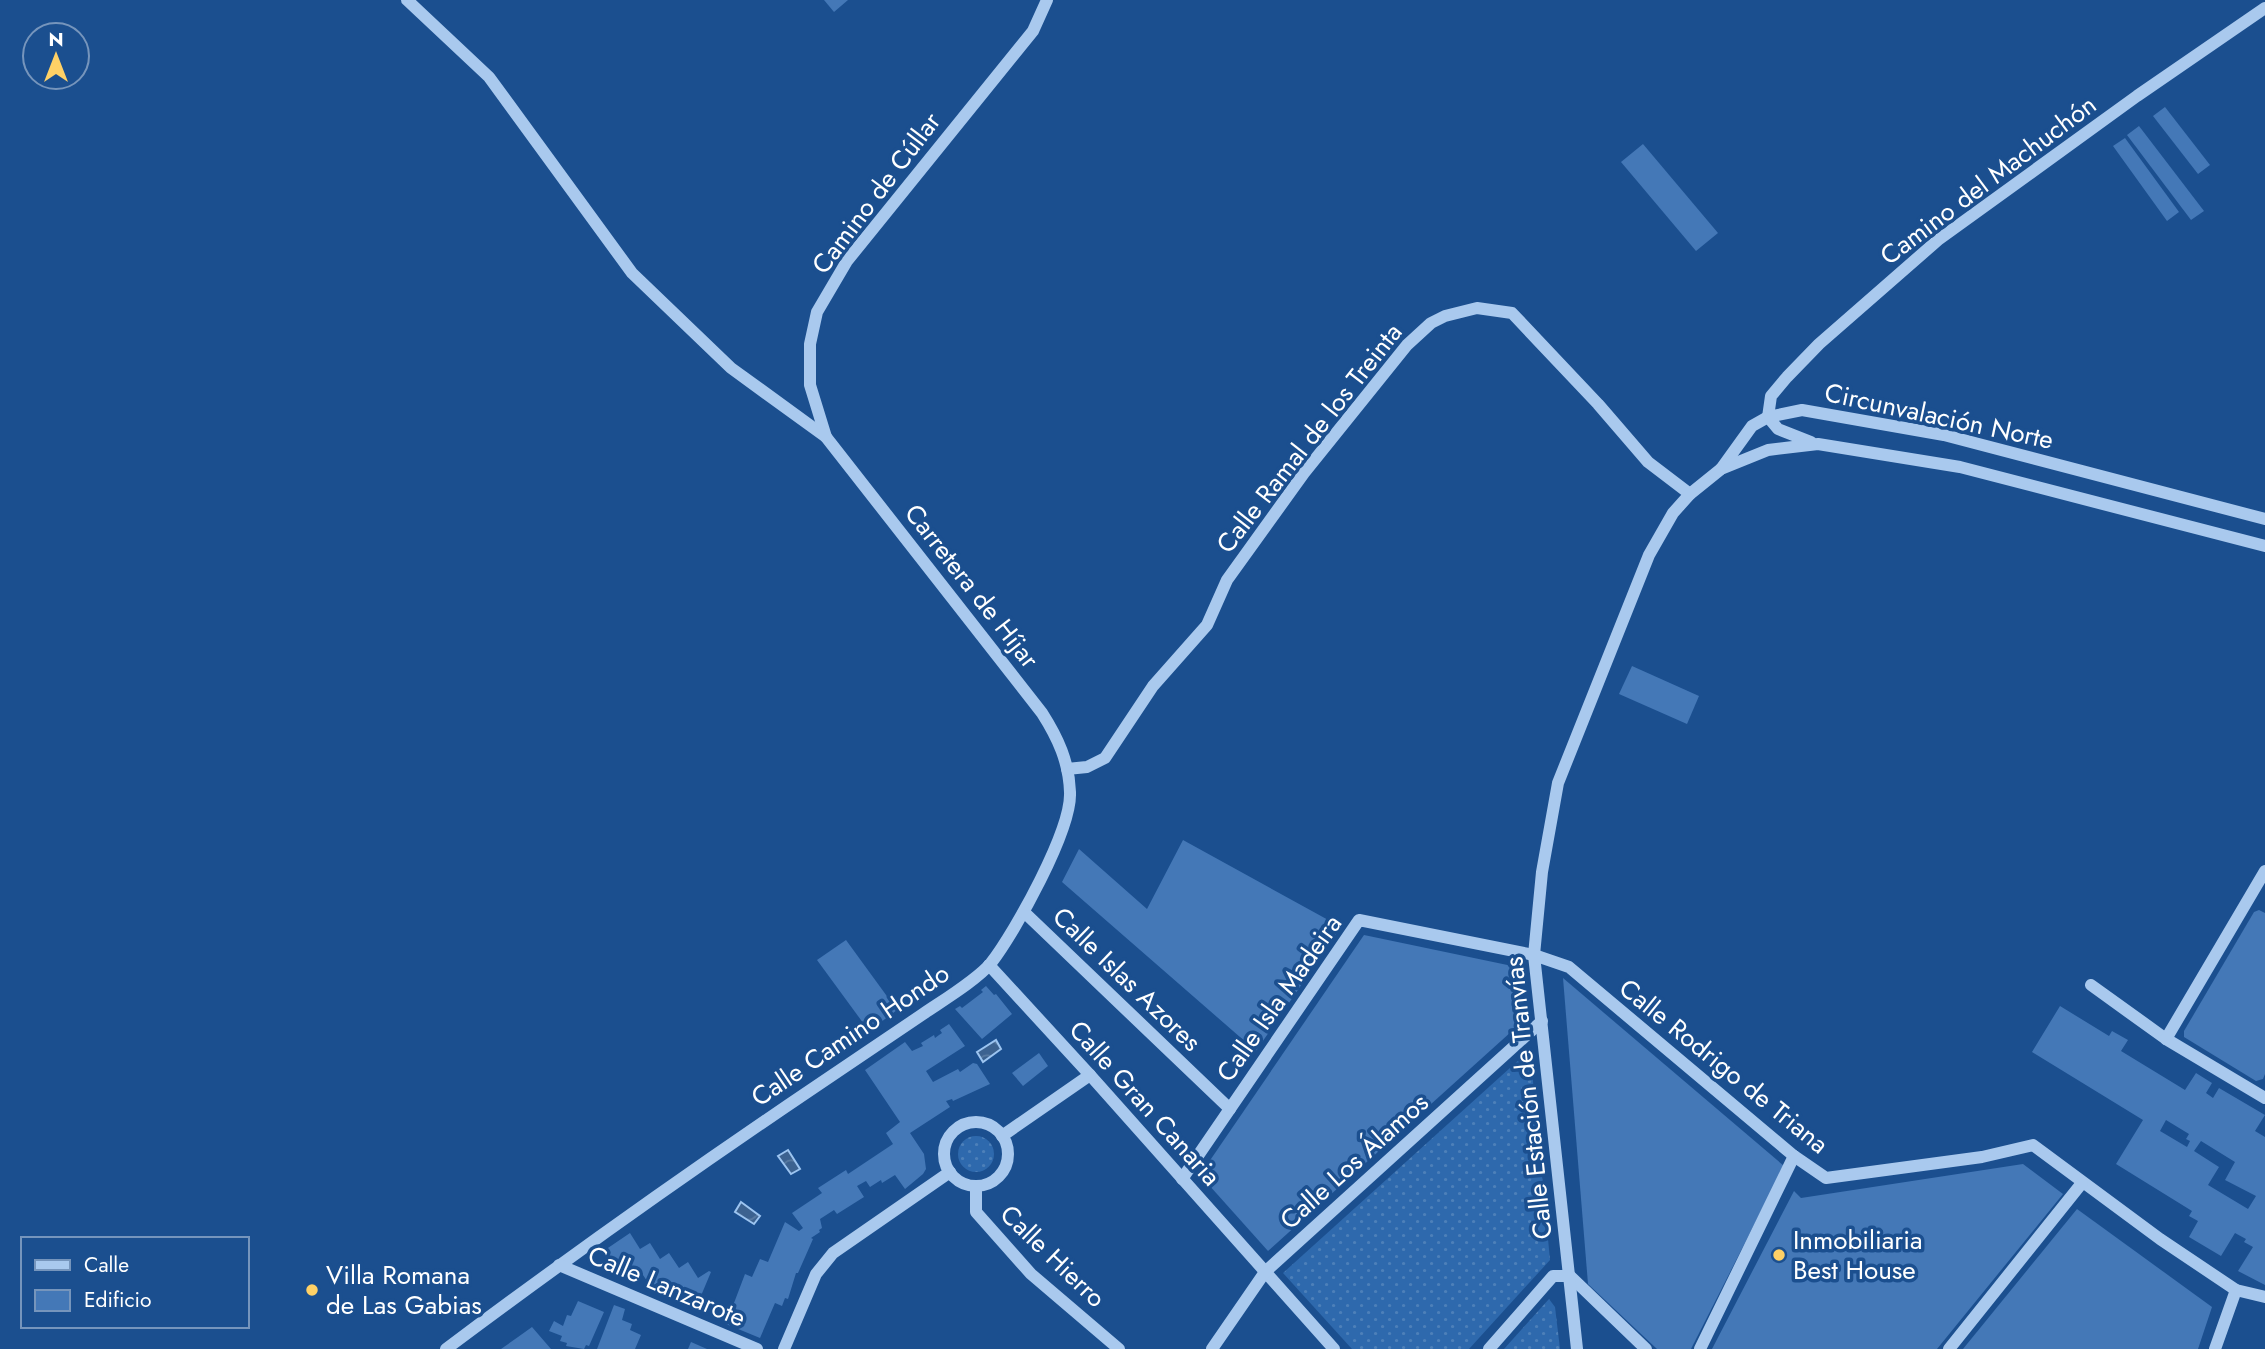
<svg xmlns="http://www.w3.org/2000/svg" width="2265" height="1349" viewBox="0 0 2265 1349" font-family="Jost,sans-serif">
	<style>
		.grass { fill: url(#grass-dots) }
		.water { fill: url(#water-waves); stroke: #9cc4f0; stroke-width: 2 }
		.building { fill: #4478b7; fill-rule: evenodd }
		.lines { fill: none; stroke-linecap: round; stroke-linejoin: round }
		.minor { stroke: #a9c9ee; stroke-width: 12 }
		.poi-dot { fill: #ffd166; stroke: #1b4f8f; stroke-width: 2.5 }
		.labels { text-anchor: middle; stroke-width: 7; stroke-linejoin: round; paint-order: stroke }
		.street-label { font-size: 26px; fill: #fff; stroke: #1b4f8f }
		.poi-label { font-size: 26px; fill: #fff; stroke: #1b4f8f; text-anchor: start }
	</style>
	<defs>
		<pattern id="grass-dots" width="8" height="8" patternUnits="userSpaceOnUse" patternTransform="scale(1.75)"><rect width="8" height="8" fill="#2e69ad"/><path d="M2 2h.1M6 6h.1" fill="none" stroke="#4d80b9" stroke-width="1.8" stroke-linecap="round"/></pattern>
		<pattern id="water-waves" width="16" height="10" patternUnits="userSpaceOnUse" patternTransform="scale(1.75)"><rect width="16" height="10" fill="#3c6290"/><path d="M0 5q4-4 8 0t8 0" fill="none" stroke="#597aa1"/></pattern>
	</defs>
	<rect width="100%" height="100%" fill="#1b4f8f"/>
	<g class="grass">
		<path d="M1530,1050l20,210 -81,89h-117l-69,-76z"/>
		<circle cx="976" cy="1154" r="18"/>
		<path d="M1549,1299l6,8 5,42h-56z"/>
	</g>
	<g class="water">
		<path d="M996,1040l5,9 -18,13 -6,-10z"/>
		<path d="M788,1150l12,19 -9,5 -13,-18z"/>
		<path d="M741,1202l19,14 -6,8 -19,-12z"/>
	</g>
	<g class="building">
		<path d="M824,0h24l-14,12z"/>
		<path d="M2165,107l45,58 -12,9 -45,-58z"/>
		<path d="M2139,126l65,85 -13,9 -64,-85z"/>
		<path d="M2125,138l54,74 -12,9 -54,-75z"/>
		<path d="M1643,144l75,89 -22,18 -75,-89z"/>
		<path d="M1632,666l67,30 -12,28 -68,-30z"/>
		<path d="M1183,840l158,87 -85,124 -194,-169 17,-33 68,60z"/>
		<path d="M2259,910l6,3v161l-2,5 -7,2 -72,-44v-6l70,-119z"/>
		<path d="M1364,935l153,32 5,55 -254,229 -68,-76z"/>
		<path d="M846,940l51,70 -28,21 -52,-71z"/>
		<path d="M1563,978l221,188 -93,183h-34l-69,-65z"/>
		<path d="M986,986l8,9 2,-1 16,20 -30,25 -27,-30 5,-3 2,2 21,-16 -2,-2z"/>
		<path d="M2060,1006l49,30 3,-5 16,9 -7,11 64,39 11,-17 16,10 -6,10 7,5 6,-10 46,27 -10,16 10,6v148l-27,-14 15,-24 -9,-5 2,-3 -11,-6 -14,23 -32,-19 9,-16 -9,-5 3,-5 -76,-47 27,-44 -111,-68zM2166,1120l23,14 -3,5 4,2 -3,6 -27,-16zM2201,1141l34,21 -10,18 31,16 -8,13 -40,-24 11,-18 -25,-16z"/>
		<path d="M949,1024l16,22 -39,25 7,11 25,-13 2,3 13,-9 4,1 13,20 -37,17 -1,-2 -6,2 4,6 -40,26 14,21 2,15 -3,5 -18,15 -10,-14 -13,8 -1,-3 -11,7 -4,-6 -9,5 7,11 -27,17 -3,-4 -14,9 2,9 -3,2 1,2 -9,6 2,1 -15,34h-2l-8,26 -3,-1 -3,8 -7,-3 -15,35 -34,-14 19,-50 7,3 8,-18 8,3 17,-40 14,9 4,-3 -11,-15 30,-20 -4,-5 28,-18 2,4 45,-30 -7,-11 14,-11 -35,-52 40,-28 7,9 11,-5 -2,-3 13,-8 1,3 4,-3 3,-2 -2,-3z"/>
		<path d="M1039,1053l9,13 -25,20 -11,-13z"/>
		<path d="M2023,1164l40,30 -126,155h-225l82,-158 7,7z"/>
		<path d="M2077,1209l135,98 -14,42h-235z"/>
		<path d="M630,1233l10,16 10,-6 10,16 9,-6 10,15 9,-6 10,16 11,-7 2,1 -16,38 -21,-9 5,-3 -4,-5 -5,4 -10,-16 -9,6 -10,-15 -10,6 -10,-16 -9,6 -10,-16z"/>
		<path d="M578,1301l26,11 -15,34 -3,-1 -2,4 -18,-3 1,-3 -7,-2 2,-5 -13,-5 5,-10 9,5 4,-11 4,1z"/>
		<path d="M614,1305l11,4 -3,11 10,4 -2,6 11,5 -6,14h-38z"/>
		<path d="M532,1327l19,22h-50l17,-12z"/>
		<path d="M691,1342l16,7h-19z"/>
	</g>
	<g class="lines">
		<g class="minor">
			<path d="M407,0l82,77 143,196 99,95 95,69 216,276c16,25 27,49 28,79 2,38 -55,140 -79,171 -14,17 -49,38 -68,51 -38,26 -76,51 -114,77 -123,83 -244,169 -363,258"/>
			<path d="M1768,417l3,-21 16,-19 32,-33 119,-104 199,-144 128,-88"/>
			<path d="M1768,417l10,12 33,13"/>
			<path d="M826,437l-16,-52v-41l7,-32 30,-51 186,-230 14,-31"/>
			<path d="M1721,469l31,-43 16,-9 34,-7 142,25 321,84"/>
			<path d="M1067,769l20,-2 18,-9 48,-72 54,-61 20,-45 77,-107 103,-128 24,-22 14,-7 32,-8 35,5 86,91 50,58 42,32"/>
			<path d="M1024,912l206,197"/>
			<path d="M989,965l101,110 244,274"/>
			<path d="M2091,985l75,54 99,59"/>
			<path d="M2166,1039l99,-168"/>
			<circle cx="976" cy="1154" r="32"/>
			<path d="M1002,1136l88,-61"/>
			<path d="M1182,1179l177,-259 175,35 35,12 225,189 32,22 156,-21 51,-12 127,94 76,51 29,7"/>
			<path d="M976,1186v26l55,62 88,75"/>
			<path d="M559,1265l198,84"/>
			<path d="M784,1349l32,-75 17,-21 117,-81"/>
			<path d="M1212,1349l53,-77 277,-251"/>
			<path d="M1489,1349l64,-73h17l76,73"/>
			<path d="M1577,1349l-43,-394 8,-83 16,-89 91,-228 24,-42 17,-19 31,-25 47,-19 50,-6 142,23 305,79"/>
			<path d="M1700,1349l94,-193"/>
			<path d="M1949,1349l133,-166"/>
			<path d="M2215,1349l21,-59"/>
		</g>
	</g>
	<g class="poi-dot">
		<circle cx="1779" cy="1255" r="7"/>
		<circle cx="312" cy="1290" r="7"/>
	</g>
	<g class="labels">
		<g class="street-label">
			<text transform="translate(1988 180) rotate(-37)" y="9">Camino del Machuchón</text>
			<text transform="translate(876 193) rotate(-53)" y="9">Camino de Cúllar</text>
			<text transform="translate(1939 416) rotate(12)" y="9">Circunvalación Norte</text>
			<text transform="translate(1309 438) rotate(-52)" y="9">Calle Ramal de los Treinta</text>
			<text transform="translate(972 586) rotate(52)" y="9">Carretera de Híjar</text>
			<text transform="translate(1127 979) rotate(44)" y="9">Calle Islas Azores</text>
			<text transform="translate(1279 998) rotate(-55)" y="9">Calle Isla Madeira</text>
			<text transform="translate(850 1035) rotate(-34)" y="9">Calle Camino Hondo</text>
			<text transform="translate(1724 1066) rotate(39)" y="9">Calle Rodrigo de Triana</text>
			<text transform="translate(1528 1098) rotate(-96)" y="9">Calle Estación de Tranvías</text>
			<text transform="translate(1145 1103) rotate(48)" y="9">Calle Gran Canaria</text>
			<text transform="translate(1354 1161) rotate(-42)" y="9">Calle Los Álamos</text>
			<text transform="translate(1053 1256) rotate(44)" y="9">Calle Hierro</text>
			<text transform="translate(667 1286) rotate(23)" y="9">Calle Lanzarote</text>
		</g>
		<g class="poi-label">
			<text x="1793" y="1249">Inmobiliaria<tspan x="1793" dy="30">Best House</tspan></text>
			<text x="326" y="1284">Villa Romana<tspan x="326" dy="30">de Las Gabias</tspan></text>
		</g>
	</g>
	<rect x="21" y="1237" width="228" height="91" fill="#1b4f8f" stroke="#7695bc" stroke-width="2"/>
	<rect x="35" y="1260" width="35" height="10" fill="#a9c9ee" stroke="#7695bc" stroke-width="2"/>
	<text x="84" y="1272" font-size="21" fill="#ffffff">Calle</text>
	<rect x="35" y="1290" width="35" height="21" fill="#4478b7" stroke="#7695bc" stroke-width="2"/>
	<text x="84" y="1307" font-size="21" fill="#ffffff">Edificio</text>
	<g transform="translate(56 56)"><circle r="33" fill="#1b4f8f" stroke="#7695bc" stroke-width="2"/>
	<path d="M0-5L12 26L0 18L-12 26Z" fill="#ffd166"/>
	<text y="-10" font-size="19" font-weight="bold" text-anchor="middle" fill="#ffffff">N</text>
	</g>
</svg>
